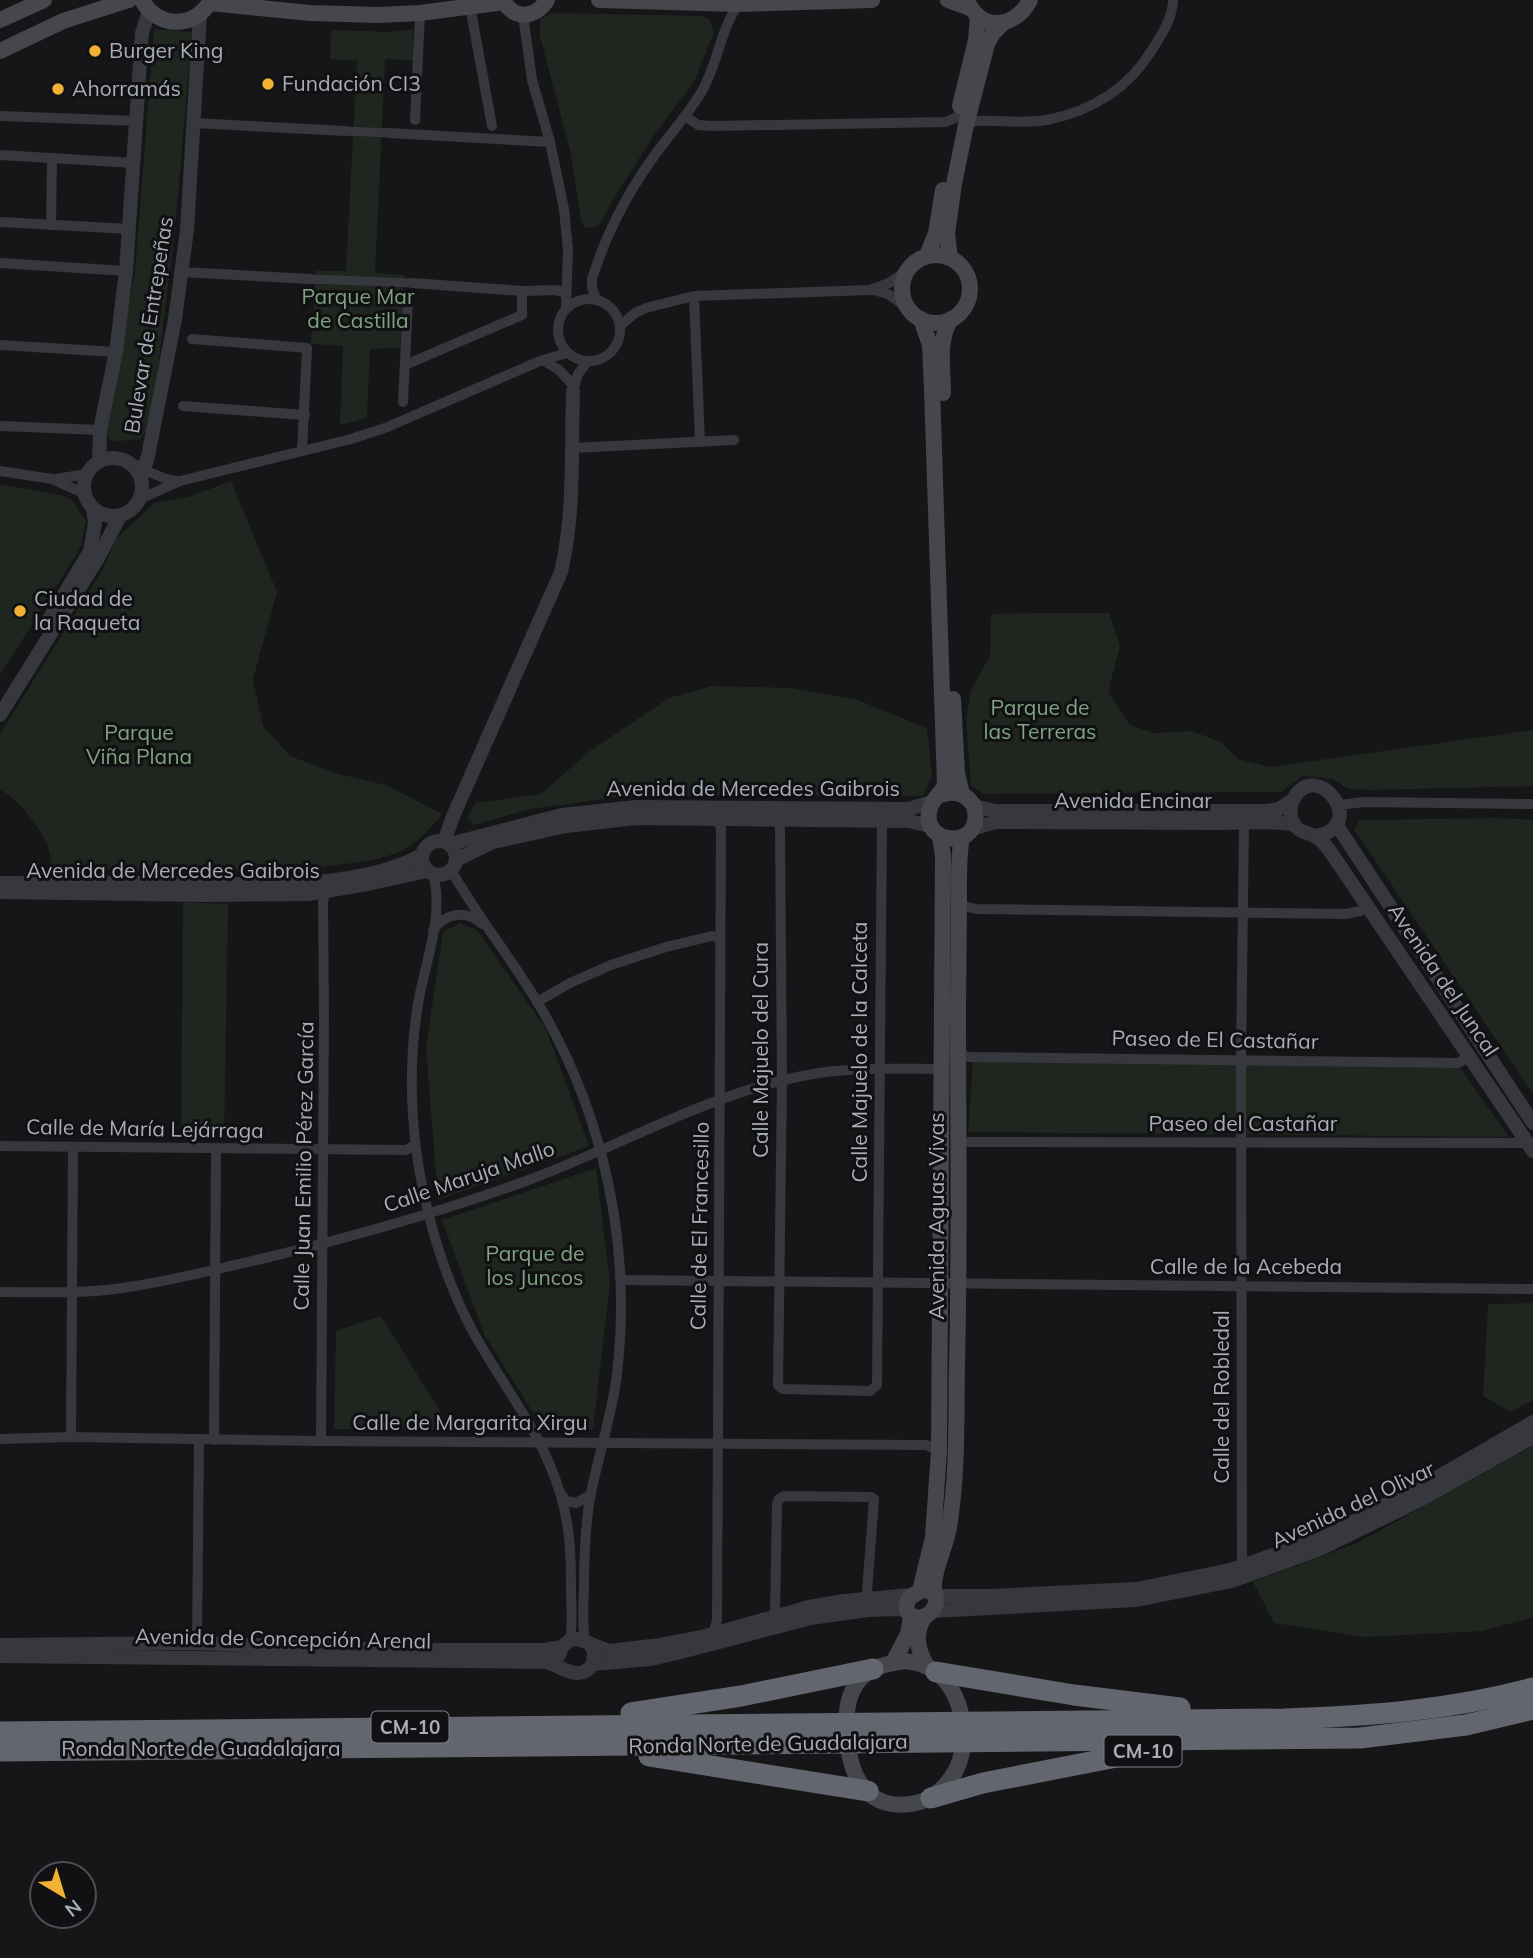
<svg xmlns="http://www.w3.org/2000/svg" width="1533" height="1958" viewBox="0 0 1533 1958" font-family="Mulish,sans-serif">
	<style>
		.green { fill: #1e261f }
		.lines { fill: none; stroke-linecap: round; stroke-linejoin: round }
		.pedestrian { stroke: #37383d; stroke-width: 9 }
		.minor { stroke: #37383d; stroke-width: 10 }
		.tertiary { stroke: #37383d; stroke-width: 14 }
		.secondary { stroke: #45474d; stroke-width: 16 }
		.motorway { stroke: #63666e; stroke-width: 21 }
		.poi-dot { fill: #f2b134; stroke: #111113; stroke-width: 2.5 }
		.labels { text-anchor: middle; stroke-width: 6; stroke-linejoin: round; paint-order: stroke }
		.shield { fill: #111113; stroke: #7b7e86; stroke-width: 2 }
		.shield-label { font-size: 19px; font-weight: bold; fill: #a8adb8 }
		.poi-label { font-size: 21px; fill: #a8adb8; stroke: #111113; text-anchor: start }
		.park-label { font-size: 21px; fill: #7fa381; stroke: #111113 }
		.street-label { font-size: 21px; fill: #a8adb8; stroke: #111113 }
	</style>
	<rect width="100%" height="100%" fill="#161618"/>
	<g class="green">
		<path d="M551,13l150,3 8,3 5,13 -20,50 -42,56 -40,63 -12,23 -6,4 -10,-1 -3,-7 -10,-66 -31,-118v-16z"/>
		<path d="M154,29l38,3 -17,198 -23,184 -6,18 -7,8 -27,1 -5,-6 2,-24 26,-140z"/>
		<path d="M413,29v31l-28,-1 -10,214 29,2 -4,73 -30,1 -3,69 -27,7 3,-79 -32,-2 5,-73h30l11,-210 -27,-2 1,-29 60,2z"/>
		<path d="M231,481l46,111 -24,87 10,47 27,30 44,17 52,12 56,29c-10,13 -24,29 -39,36 -17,9 -48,13 -67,15 -94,12 -188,1 -283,6 -1,-8 -3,-18 -6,-27 -6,-15 -31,-48 -47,-54v-56l104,-167 12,-28 39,-36 36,-7z"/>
		<path d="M5,485l55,10 12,5 14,21 -5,26 -81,128v-189z"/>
		<path d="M1035,613h74l11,33 -12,46 22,33 24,8 37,-2 30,11 17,17 32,8 263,-37v56l-164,4 -22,-2 -14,-9 -30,-3 -22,16 -298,2 -12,-9 -5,-65 5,-29 19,-36 1,-41z"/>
		<path d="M712,686l81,2 65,12 69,28 5,47 -9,21 -164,-1 -140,2 -89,12 -56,16 -7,-7 8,-15 66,-9 50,-44 78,-52z"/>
		<path d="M1497,818l36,2v274l-179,-265 6,-9z"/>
		<path d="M183,902l45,2 -4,233 -43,-2z"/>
		<path d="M460,923l17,7 69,99 43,117 -151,54 -12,-152 17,-116z"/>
		<path d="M973,1061l487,7 49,69 -541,-5z"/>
		<path d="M596,1168l14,115 -17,146 -48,3 -61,-98 -42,-114z"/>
		<path d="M1533,1303v97l-22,12 -28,-16 5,-92z"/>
		<path d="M381,1316l70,113h-117l2,-98z"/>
		<path d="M1533,1446v171l-51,14 -118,6 -90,-14 -21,-41 104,-39z"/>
	</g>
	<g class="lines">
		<g class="pedestrian">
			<path d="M346,131l43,2"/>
			<path d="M311,279l101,4"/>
		</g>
		<g class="minor">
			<path d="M470,6l22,120"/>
			<path d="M523,15l9,65 18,62 14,67 4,41 -2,59"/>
			<path d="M0,116l137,5"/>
			<path d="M685,116l13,9 14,1 234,-4 11,-5"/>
			<path d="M415,120l5,-107"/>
			<path d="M193,123l153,8"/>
			<path d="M966,125l10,-4c23,-1 49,3 71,-1 45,-9 81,-31 105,-70 9,-14 21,-33 21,-50"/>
			<path d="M389,133l161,9"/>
			<path d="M0,155l134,8"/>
			<path d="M0,222l130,7"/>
			<path d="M51,225l1,-67"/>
			<path d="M0,263l126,8"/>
			<path d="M182,272l129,7"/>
			<path d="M412,283l110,8 35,-1 9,4"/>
			<path d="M873,290l15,4 19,13"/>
			<path d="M694,296l6,146"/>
			<circle cx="589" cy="330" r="31"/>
			<path d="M596,300l-4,-13v-8c14,-45 37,-89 65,-127 15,-20 32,-39 45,-61 16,-28 19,-64 37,-87"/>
			<path d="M620,326l15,-13 11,-5 48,-12 176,-6 19,-7 18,-12"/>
			<path d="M192,339l115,9 -5,103"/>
			<path d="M0,345l116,7"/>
			<path d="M543,360l16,10 13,14"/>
			<path d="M405,365l117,-50v-24"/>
			<path d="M573,391l5,-17 10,-13"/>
			<path d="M403,402l5,-102"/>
			<path d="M183,406l122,9"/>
			<path d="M0,426l100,4"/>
			<path d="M572,448l162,-8"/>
			<path d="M0,471l52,8 33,15"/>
			<path d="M140,475l9,-3 17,7 11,2"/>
			<path d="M55,479l33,-5"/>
			<path d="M140,499l40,-18 171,-42 34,-11 155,-67 27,-8"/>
			<path d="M1339,805l25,-3 169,2"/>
			<path d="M776,819l4,8 2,254 -4,304 4,4 88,2 7,-6 5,-565"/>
			<path d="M451,870c26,46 60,88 87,133 66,111 94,242 79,371 -5,41 -18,79 -26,119 -6,31 -7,64 -7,95 -1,18 -2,36 1,53"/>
			<path d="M433,874c12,44 -10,93 -16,136 -10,68 -5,140 12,206 10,39 24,78 43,114 30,55 70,102 88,163 10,31 11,62 11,94 0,18 2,36 -1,53"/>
			<path d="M959,905l17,4 370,5 14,-3 8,-5"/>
			<path d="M433,930c12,-17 34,-21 49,-6"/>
			<path d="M537,1002l33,-19 41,-18 55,-18 46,-11 8,2"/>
			<path d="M959,1055l10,2 489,6 11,-6"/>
			<path d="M959,1142l568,1"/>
			<path d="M0,1146l406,4 9,-5"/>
			<path d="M620,1277l5,3 908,9"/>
			<path d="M0,1292c41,0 81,2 122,-4 45,-6 90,-18 135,-28 91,-22 181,-47 269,-79 98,-36 189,-92 293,-108 41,-6 82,-4 122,-4"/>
			<path d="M71,1437l2,-289"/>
			<path d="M0,1439l71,-2 250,4 605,4 13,5"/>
			<path d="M214,1440l2,-291"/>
			<path d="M321,1441l3,-425 -1,-115 3,-9"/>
			<path d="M561,1494l5,7 10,2 15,-8"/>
			<path d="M1242,1566l-1,-507 3,-237"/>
			<path d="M775,1615l2,-111 2,-5 5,-3 87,1 3,2 -7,93 2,6"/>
			<path d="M713,1634l4,-14 4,-792 -4,-9"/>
			<path d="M197,1643l2,-203"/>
		</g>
		<g class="tertiary">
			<circle cx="113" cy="487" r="29"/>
			<path d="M99,462l1,-32 16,-78 10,-81 16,-238 7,-22"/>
			<path d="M138,471l8,-8 2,-7 27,-137 12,-89 13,-216"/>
			<path d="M45,626l45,-75 5,-28 -2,-15"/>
			<path d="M0,715l98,-157 22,-42"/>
			<path d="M974,806l21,5h272l12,-2 14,-9"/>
			<path d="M1336,824l197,299"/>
			<path d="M972,829l23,-7 221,1 52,-1 26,2"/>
			<path d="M1314,836c59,-8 1,-81 -21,-36 -4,8 -3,19 2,26 6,7 12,6 19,10 7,3 12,10 16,15l203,300"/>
			<circle cx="439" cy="858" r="17"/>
			<path d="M447,842l-1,-6 8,-22 107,-242c14,-61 10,-118 12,-181"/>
			<path d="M450,844l112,-29 74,-8 273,2 23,-7"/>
			<path d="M456,860l37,-18 73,-16 70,-8 273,3 21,5"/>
			<path d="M0,883c60,0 121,0 181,0 73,1 175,8 241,-28"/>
			<path d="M0,892l205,3 104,-1 58,-10 60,-13"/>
			<path d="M936,1596h55l145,-7 94,-19 92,-32 109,-57 102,-59"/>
			<path d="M933,1611l203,-11 96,-19 88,-32 104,-51 109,-61"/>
			<path d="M0,1645l197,-2 188,7h160l17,-3"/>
			<path d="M559,1655l3,-8 8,-7 8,-1 31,12 51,-6 42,-8 107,-30 35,-6 67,-6"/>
			<path d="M0,1656l546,6c17,5 34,21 47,2l1,-13 -3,-5"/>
			<path d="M593,1664l58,-5 26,-6 134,-35 57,-8 31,-1 8,2"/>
		</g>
		<g class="secondary">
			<path d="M142,0c15,29 54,29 69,0"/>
			<path d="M503,0c11,21 33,18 44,0"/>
			<path d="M599,0l140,4 133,-4"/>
			<path d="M948,0l22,8"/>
			<path d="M967,0c13,32 48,29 63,0"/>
			<path d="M210,3l100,10 69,2 41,-2 84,-11"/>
			<path d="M0,20l44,-20"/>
			<path d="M0,51l63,-30 66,-21"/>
			<path d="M960,106l16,-66 2,-24"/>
			<circle cx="936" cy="289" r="34"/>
			<path d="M927,256l9,-23 7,-43"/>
			<path d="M950,258l-3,-24 7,-50 12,-59 21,-81 6,-11 11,-11"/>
			<path d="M921,319l9,26 2,44 13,396c-5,10 -13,15 -15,23 -12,38 56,44 44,-2 -8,-13 -20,-16 -34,-11"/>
			<path d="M943,393c0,-25 -6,-52 8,-74"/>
			<path d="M953,699l4,74 5,21"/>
			<path d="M920,1591l13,-54 6,-87 4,-594 -3,-20"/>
			<path d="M933,1593l-10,-4 -14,9c-10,20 15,27 25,10 5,-8 -1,-16 0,-25 2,-19 12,-37 15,-56 9,-54 7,-110 8,-164 3,-119 1,-237 1,-356 0,-35 1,-71 1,-106 0,-21 -1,-43 3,-64"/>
			<path d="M925,1616c-11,16 -8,34 2,50"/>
			<path d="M906,1661c11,2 21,4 30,11 27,21 35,67 20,98 -10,18 -24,31 -45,34 -45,6 -61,-28 -64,-67 -2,-20 -1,-44 15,-60 12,-11 28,-14 44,-16z"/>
			<path d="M893,1663l15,-29 3,-17"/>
		</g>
		<g class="motorway">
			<path d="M936,1672l138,23 106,13"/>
			<path d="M631,1713l110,-17 132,-27"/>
			<path d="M0,1732l1284,-13c85,-3 167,-9 249,-31"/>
			<path d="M0,1751l1360,-13 106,-13 67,-16"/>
			<path d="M649,1756l219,35"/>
			<path d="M931,1798l52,-15 164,-32"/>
		</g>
	</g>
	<g class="poi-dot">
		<circle cx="95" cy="51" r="7"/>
		<circle cx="268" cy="84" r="7"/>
		<circle cx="58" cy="89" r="7"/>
		<circle cx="20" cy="611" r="7"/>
	</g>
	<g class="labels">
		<g class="shield">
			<rect x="371.5" y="1711.5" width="77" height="31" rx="5"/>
			<rect x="1104.5" y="1735.5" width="77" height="31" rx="5"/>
		</g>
		<g class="shield-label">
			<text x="410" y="1734">CM-10</text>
			<text x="1143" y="1758">CM-10</text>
		</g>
		<g class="poi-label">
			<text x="109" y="58">Burger King</text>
			<text x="282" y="91">Fundación CI3</text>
			<text x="72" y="96">Ahorramás</text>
			<text x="34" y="606">Ciudad de<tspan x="34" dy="24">la Raqueta</tspan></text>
		</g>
		<g class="park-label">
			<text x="358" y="304">Parque Mar<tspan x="358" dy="24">de Castilla</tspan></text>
			<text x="1040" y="715">Parque de<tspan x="1040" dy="24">las Terreras</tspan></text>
			<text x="139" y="740">Parque<tspan x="139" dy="24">Viña Plana</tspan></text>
			<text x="535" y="1261">Parque de<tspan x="535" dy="24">los Juncos</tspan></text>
		</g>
		<g class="street-label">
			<text transform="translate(149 325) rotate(-81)" y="7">Bulevar de Entrepeñas</text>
			<text x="753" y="796">Avenida de Mercedes Gaibrois</text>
			<text x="1133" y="808">Avenida Encinar</text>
			<text x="173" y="878">Avenida de Mercedes Gaibrois</text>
			<text transform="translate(1443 980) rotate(56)" y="7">Avenida del Juncal</text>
			<text transform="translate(1215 1040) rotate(1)" y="7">Paseo de El Castañar</text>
			<text transform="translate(761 1050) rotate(-90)" y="7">Calle Majuelo del Cura</text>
			<text transform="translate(860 1052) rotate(-90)" y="7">Calle Majuelo de la Calceta</text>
			<text x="1243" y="1131">Paseo del Castañar</text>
			<text transform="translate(145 1129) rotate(1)" y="7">Calle de María Lejárraga</text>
			<text transform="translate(304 1166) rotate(-89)" y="7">Calle Juan Emilio Pérez García</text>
			<text transform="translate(469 1177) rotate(-19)" y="7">Calle Maruja Mallo</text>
			<text transform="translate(937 1216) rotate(-90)" y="7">Avenida Aguas Vivas</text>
			<text transform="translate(700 1226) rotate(-89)" y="7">Calle de El Francesillo</text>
			<text x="1246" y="1274">Calle de la Acebeda</text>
			<text transform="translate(1222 1397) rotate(-90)" y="7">Calle del Robledal</text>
			<text x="470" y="1430">Calle de Margarita Xirgu</text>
			<text transform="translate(1353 1505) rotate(-25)" y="7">Avenida del Olivar</text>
			<text transform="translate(283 1639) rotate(1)" y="7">Avenida de Concepción Arenal</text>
			<text transform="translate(768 1744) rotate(-1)" y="7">Ronda Norte de Guadalajara</text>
			<text x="201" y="1756">Ronda Norte de Guadalajara</text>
		</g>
	</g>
	<g transform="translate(63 1895) rotate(142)"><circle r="33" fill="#111113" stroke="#4d4f55" stroke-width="2"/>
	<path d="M0-5L12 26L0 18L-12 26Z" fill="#f2b134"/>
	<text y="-10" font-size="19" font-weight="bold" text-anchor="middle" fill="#a8adb8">N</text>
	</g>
</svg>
